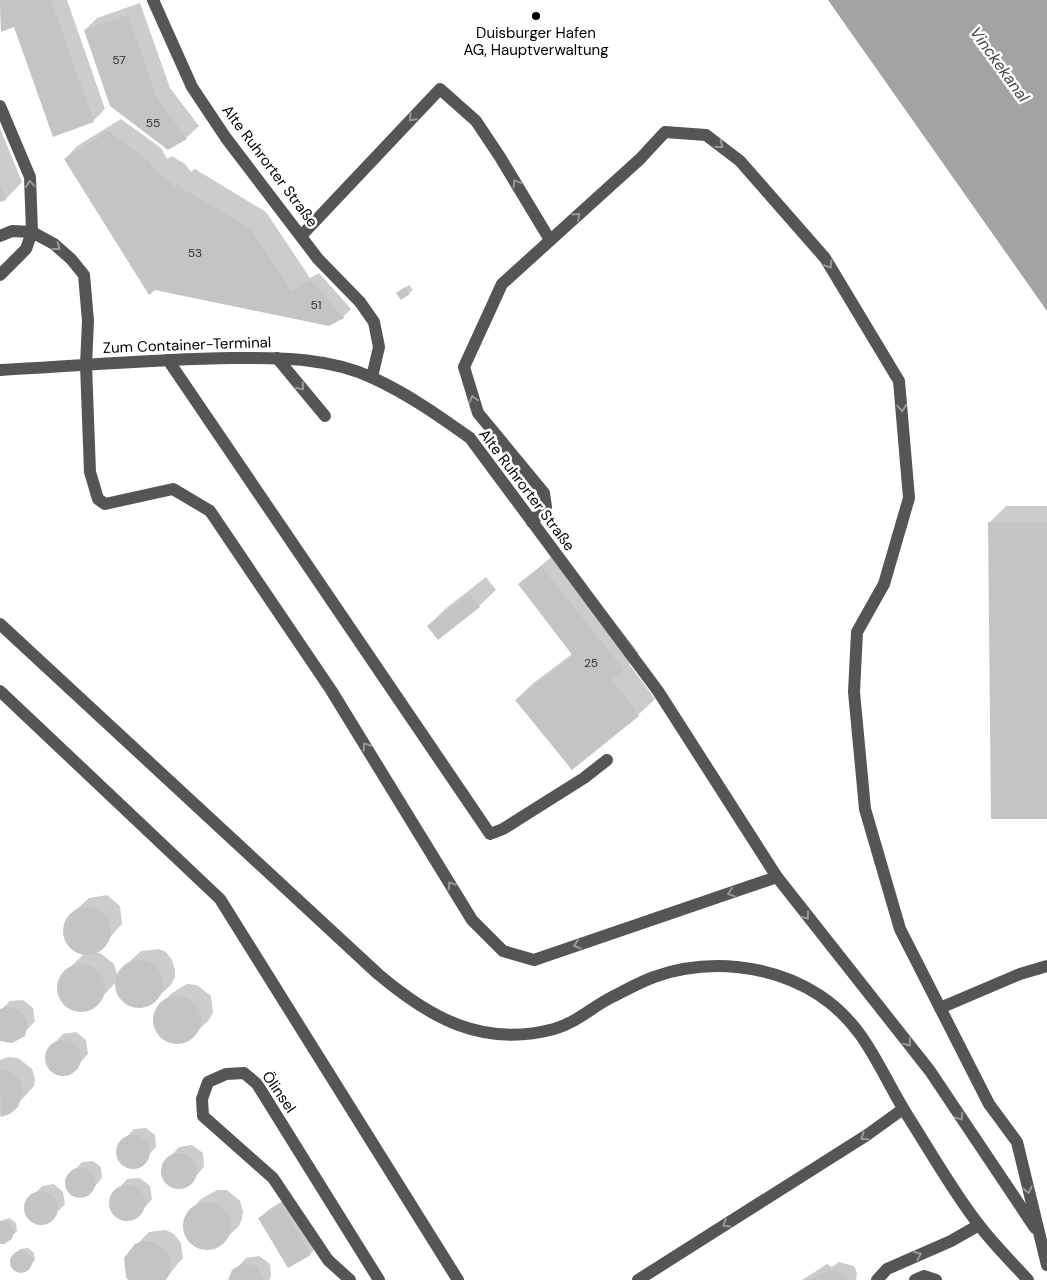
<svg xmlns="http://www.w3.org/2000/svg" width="1047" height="1280" viewBox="0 0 1047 1280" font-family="'DM Sans',sans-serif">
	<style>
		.water { fill: #a3a3a3 }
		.shadow { fill: #0003 }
		.building { fill: #c4c4c4 }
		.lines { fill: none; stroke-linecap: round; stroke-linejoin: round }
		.minor { stroke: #555; stroke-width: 12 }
		.oneway { stroke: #999 }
		.poi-dot { fill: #000; stroke: #fff; stroke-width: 2 }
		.labels { text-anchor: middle; stroke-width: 5; stroke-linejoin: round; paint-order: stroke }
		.number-label { font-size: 12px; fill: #313131 }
		.poi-label { font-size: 15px; fill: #000; stroke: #fff }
		.street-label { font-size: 15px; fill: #000; stroke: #fff }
		.water-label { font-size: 16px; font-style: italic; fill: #444; stroke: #fff }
	</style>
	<rect width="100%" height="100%" fill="#fff"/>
	<path class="water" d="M828,0h219v311z"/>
	<g class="shadow">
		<path d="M0,0h67l38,109 -12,12 -78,-95 -14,4z"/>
		<path d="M140,3l30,85 29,38 -13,12 -18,11 -83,-119 12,-12z"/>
		<path d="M121,119l40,29 6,11 5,-3 13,8 6,8 4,-3 71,43 44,66 9,-5 32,36 -8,8 -14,7 -264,-165 12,-13z"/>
		<path d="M0,128l22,54 -16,17 -6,2z"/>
		<path d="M409,285l4,5 -4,3 -7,-3z"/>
		<path d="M1006,506h41v312l-58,-295z"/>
		<path d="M558,551l81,102 -10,11 26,35 -17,16 -66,53 -56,-68 16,-16 40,-30 -52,-70z"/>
		<path d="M486,577l10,13 -17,16 -41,32 -10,-12 17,-17z"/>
		<path d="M107,895l13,11 2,18 -26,29h4l14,11 4,13 3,-7 20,-19 18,-2 7,3 6,8 3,10v7l-4,8 -21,19 -8,3 -16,-4 -7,-8 -2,-14 -25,27 -9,3h-9l-7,-4 -9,-15v-10l4,-7 23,-22 -12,-4 -6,-7 -2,-17 3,-8 21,-19z"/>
		<path d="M187,984l10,1 14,11 2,17 -4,7 -21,20 -8,3 -9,-1 -7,-3 -7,-8 -2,-8v-9l4,-8 13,-13z"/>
		<path d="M23,1000l10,8 2,13 -17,19 -13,2 -5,-4v-27l10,-10z"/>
		<path d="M76,1032l10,8 2,14 -17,19 -13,1 -10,-8 -2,-14 17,-18z"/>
		<path d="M8,1057l10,1 14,11 3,10 -1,7 -24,27 -10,3v-56z"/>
		<path d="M146,1128l9,7 1,12 -16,18 -12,2 -9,-8 -1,-13 16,-17z"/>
		<path d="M192,1145l11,8 1,14 -17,19 -13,1 -10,-8 -2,-13 17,-19z"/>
		<path d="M93,1161l8,6 1,11 -15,18 -9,1 -10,-7 -2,-11 16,-17z"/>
		<path d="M140,1178l10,8 2,13 -17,20 -13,1 -10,-8 -1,-14 16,-19z"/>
		<path d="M54,1184l9,8 2,12 -17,18 -12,1 -9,-7 -1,-13 16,-17z"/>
		<path d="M217,1190h10l13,11 3,10 -1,8 -3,7 -21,20 -17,2 -14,-11 -3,-8 1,-10 4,-7 12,-13z"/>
		<path d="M289,1197l29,49 -8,8 -50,-36 8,-8z"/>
		<path d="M10,1218l6,5 1,8 -6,6 -11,5v-21z"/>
		<path d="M166,1230l8,4 7,9 2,15 -19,22h-34l-5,-21 4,-7 20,-20z"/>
		<path d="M28,1248l6,5 1,7 -9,11 -6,1 -8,-5 -1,-9 9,-9z"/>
		<path d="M259,1256l11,8 1,13 -2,3h-39v-4l16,-18z"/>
		<path d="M839,1262l15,4 3,7 -1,7h-54l25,-16 5,3z"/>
	</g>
	<g class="building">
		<path d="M0,0h51l43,122 -41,15 -39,-110 -13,5z"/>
		<path d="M128,15l30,85 29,39 -19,11 -58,-44 -26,-76z"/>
		<path d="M108,131l41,30 6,10 14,9 5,7 4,-3 5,5 67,39 42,63 18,-11 34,38 -15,8 -174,-36 -6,5 -85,-136z"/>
		<path d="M0,184l6,16 -6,2z"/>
		<path d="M405,287l5,7 -9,6 -5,-7z"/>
		<path d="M988,522h59v297h-56z"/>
		<path d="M541,566l83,104 -12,9 27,37 -67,54 -57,-70 58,-44 -55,-72z"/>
		<path d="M469,593l11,14 -42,33 -11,-14z"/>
		<circle cx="87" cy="931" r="24"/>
		<circle cx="139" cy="984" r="24"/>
		<circle cx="81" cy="988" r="24"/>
		<circle cx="177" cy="1020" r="24"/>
		<path d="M6,1007l14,3 8,12 -3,14 -13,7 -12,-2v-32z"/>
		<circle cx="63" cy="1058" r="18"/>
		<path d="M0,1069l13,4 7,8 3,11 -5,15 -8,7 -9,3z"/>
		<circle cx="133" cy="1152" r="17"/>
		<circle cx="179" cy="1171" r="18"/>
		<circle cx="80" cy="1183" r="15"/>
		<circle cx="127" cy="1203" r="18"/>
		<circle cx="41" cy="1208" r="17"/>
		<circle cx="207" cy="1226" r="24"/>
		<path d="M281,1204l30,51 -23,13 -30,-50z"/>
		<path d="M0,1221l9,2 5,8 -2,8 -8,5h-4z"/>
		<path d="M143,1241l11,1 7,4 9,10 1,16 -5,8h-38l-2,-3 -2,-19 11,-14z"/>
		<circle cx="21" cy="1262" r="11"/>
		<path d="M243,1263l14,3 7,14h-36l4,-10z"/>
		<path d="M830,1270l16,4 3,6h-41z"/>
	</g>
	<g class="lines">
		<g class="minor">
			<path d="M153,0l39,87 34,51 92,121 42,43 14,20 5,25 -7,30"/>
			<path d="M0,106l30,71 2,55 -20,-1 -12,5"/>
			<path d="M302,235l138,-146 36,32 24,36 50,83"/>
			<path d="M0,275l26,-26 6,-17 22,12 17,15 13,16 4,46 -2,44 4,107 8,27 7,5 68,-15 37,22 121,179 141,230 31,31 31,9 243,-83"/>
			<path d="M277,358l48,58"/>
			<path d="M168,360l322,474 13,-5 81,-51 23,-18"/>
			<path d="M0,370c77,-4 154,-11 232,-12 47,0 97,-1 141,20 35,16 66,38 97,60l188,253 119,186 153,194 105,157"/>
			<path d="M532,522l14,-15 -2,-14 -66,-80 -14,-46 38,-83 138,-125 25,-27 41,3 34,26 85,97 74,123 10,117 -25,86 -27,48 -3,60 11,117 35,120 89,175 28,38 30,123"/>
			<path d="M0,624l378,350c52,44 105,74 176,55 22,-6 38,-22 58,-32 14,-7 28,-15 42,-20 53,-19 118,-13 165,18 48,31 61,78 90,123 21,33 41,68 64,99 16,23 37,43 55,63"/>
			<path d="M0,691l220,208 238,381"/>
			<path d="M940,1008l80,-34 27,-8"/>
			<path d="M350,1280l-22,-20 -55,-82 -70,-62 -1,-17 6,-17 18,-8 18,-1 13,11 122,196"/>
			<path d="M638,1280l229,-145 36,-26"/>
			<path d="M877,1280l10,-11 64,-28 28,-16"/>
			<path d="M915,1280l9,-4 12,4"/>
		</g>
	</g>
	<defs><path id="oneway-chevron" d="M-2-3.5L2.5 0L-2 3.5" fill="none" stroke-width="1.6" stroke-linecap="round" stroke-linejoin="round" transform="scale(1.25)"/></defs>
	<g class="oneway">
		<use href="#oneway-chevron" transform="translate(412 118) rotate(133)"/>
		<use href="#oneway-chevron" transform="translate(720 145) rotate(37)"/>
		<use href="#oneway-chevron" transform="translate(516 183) rotate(-121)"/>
		<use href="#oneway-chevron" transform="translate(30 184) rotate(-95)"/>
		<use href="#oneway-chevron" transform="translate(577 216) rotate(-42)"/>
		<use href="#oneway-chevron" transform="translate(57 247) rotate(37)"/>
		<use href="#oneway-chevron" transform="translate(829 265) rotate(58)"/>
		<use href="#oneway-chevron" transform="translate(301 387) rotate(50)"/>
		<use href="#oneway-chevron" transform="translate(473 399) rotate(-106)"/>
		<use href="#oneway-chevron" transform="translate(902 408) rotate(85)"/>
		<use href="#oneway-chevron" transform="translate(366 746) rotate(-122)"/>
		<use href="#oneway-chevron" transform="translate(451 885) rotate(-122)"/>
		<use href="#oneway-chevron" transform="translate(731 893) rotate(161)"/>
		<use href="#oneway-chevron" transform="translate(806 916) rotate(53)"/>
		<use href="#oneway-chevron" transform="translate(577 945) rotate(161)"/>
		<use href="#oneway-chevron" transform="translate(908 1043) rotate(51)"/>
		<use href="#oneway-chevron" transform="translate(960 1117) rotate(56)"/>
		<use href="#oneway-chevron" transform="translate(864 1137) rotate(147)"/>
		<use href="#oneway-chevron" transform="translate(1028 1190) rotate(76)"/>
		<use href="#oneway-chevron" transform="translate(726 1224) rotate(148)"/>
		<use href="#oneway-chevron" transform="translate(918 1255) rotate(-23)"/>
	</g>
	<circle class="poi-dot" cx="536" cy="16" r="5"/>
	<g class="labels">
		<g class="number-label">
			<text x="119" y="64">57</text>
			<text x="153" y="127">55</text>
			<text x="195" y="257">53</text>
			<text x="316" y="309">51</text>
			<text x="591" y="667">25</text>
		</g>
		<g class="poi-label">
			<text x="536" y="38">Duisburger Hafen<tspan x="536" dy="17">AG, Hauptverwaltung</tspan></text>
		</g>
		<g class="street-label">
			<text transform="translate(270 166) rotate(53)" y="5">Alte Ruhrorter Straße</text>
			<text transform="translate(187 345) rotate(-2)" y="5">Zum Container-Terminal</text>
			<text transform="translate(527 490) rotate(53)" y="5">Alte Ruhrorter Straße</text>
			<text transform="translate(279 1092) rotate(55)" y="5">Ölinsel</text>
		</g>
		<g class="water-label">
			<text transform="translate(1000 64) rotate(54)" y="6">Vinckekanal</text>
		</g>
	</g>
</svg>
